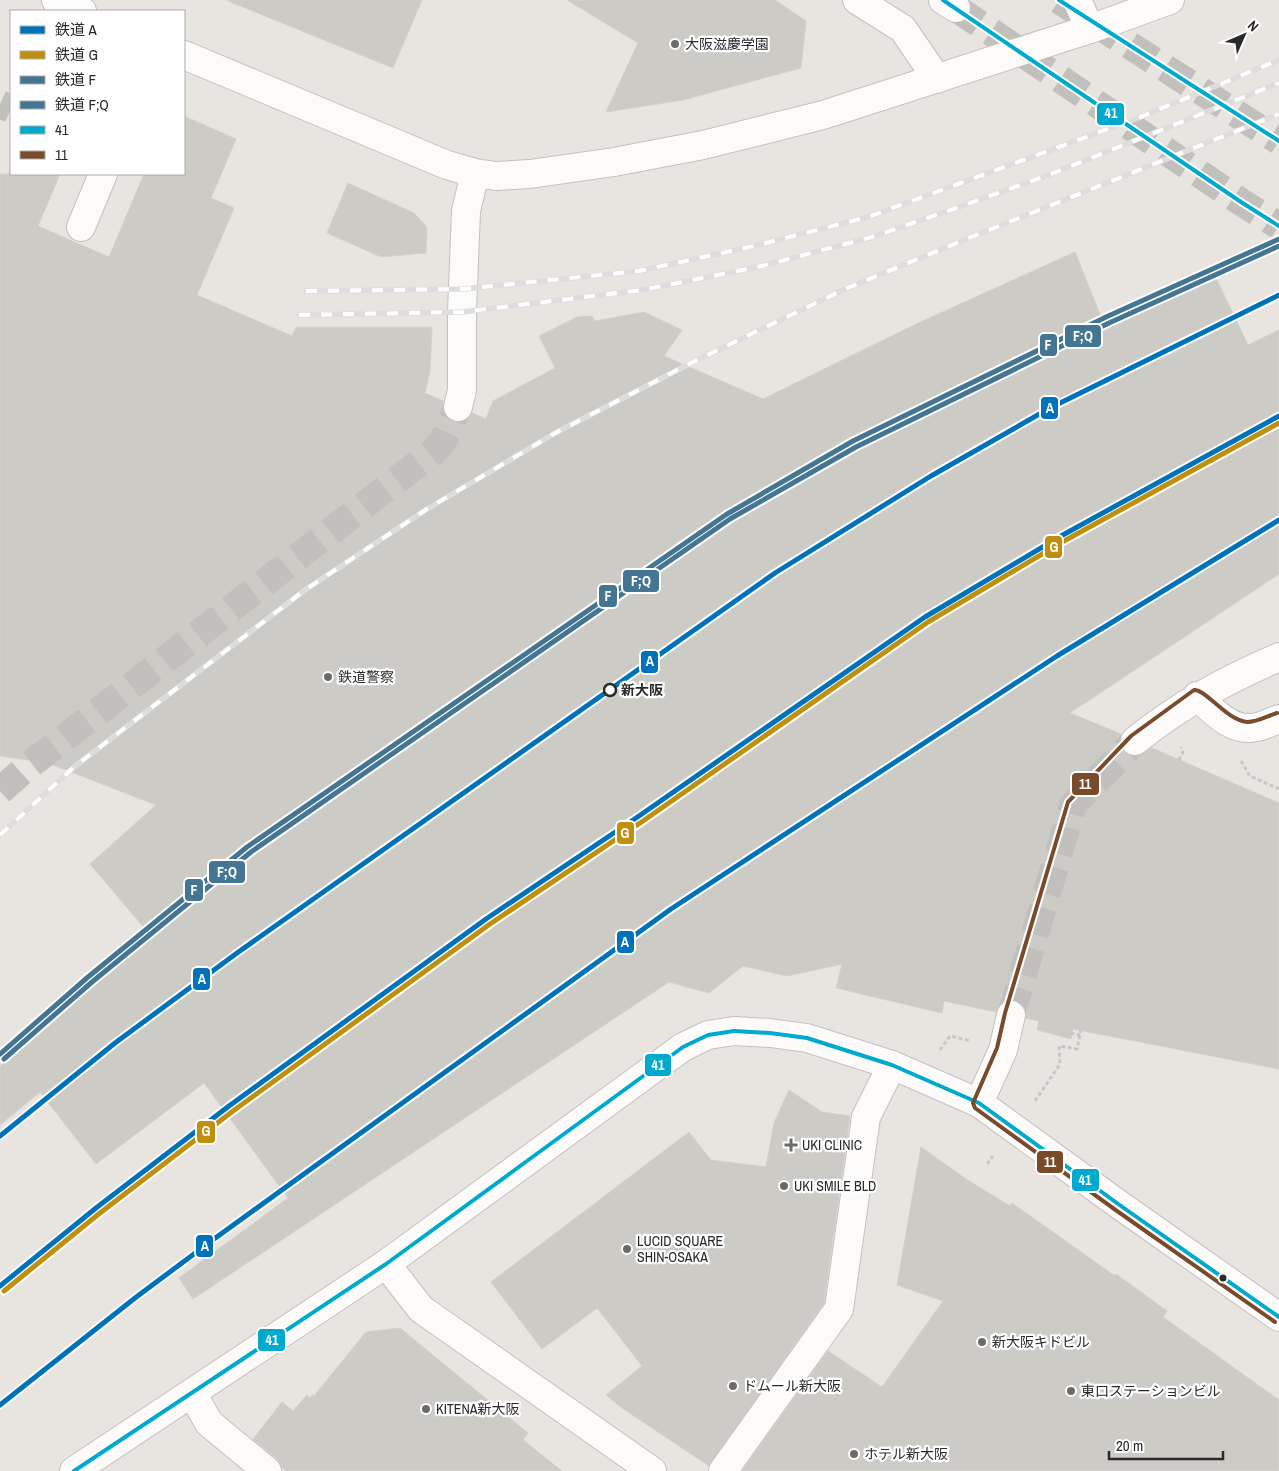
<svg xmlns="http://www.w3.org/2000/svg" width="1279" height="1471" viewBox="0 0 1279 1471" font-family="'Archivo Narrow','Noto Sans JP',sans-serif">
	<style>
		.building { fill: #cdcbc6; stroke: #d3d1cc }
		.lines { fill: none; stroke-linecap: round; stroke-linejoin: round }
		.minor-tunnel { stroke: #c2c0bc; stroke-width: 28; stroke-dasharray: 28 14; stroke-linecap: butt }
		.minor-casing { stroke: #c2c1c1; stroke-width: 30 }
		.path { stroke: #c8c7c7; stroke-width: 3; stroke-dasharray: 4 2.5; stroke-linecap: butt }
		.minor { stroke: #fcfbfa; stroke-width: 28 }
		.rail-casing { stroke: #deddde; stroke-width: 5.5 }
		.rail { stroke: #fff; stroke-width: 4; stroke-dasharray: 11; stroke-linecap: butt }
		.bus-1-casing { stroke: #fff; stroke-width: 8 }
		.bus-2-casing { stroke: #fff; stroke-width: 8 }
		.bus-1 { stroke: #00a9ce; stroke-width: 4 }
		.bus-2 { stroke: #7a4b2a; stroke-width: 4 }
		.rail-1-casing { stroke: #fff; stroke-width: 9 }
		.rail-2-casing { stroke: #fff; stroke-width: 9 }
		.rail-3-casing { stroke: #fff; stroke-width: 9 }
		.rail-4-casing { stroke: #fff; stroke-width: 9 }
		.rail-1 { stroke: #0072ba; stroke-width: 5 }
		.rail-2 { stroke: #bf8f0d; stroke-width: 5 }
		.rail-3 { stroke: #447694; stroke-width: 5 }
		.rail-4 { stroke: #447694; stroke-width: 5 }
		.poi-dot { fill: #6c6b6a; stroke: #fff; stroke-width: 2 }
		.stop-dot { fill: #fff; stroke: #2a2a2a; stroke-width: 2.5 }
		.bus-dot { fill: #2a2a2a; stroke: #fff; stroke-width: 2 }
		.labels { text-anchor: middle; stroke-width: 4.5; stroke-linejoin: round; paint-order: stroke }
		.poi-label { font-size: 14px; fill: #2a2a2a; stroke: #fff; text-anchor: start }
		.stop-label { font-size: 14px; font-weight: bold; fill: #2a2a2a; stroke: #fff; text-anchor: start }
		.line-badge { stroke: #fff; stroke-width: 2 }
		.badge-label { font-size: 14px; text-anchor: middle; font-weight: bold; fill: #fff }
	</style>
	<rect width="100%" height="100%" fill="#e8e5e0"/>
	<g class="building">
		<path d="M228,0h194l-29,68 -165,-67z"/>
		<path d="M567,0h208l31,21 -5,47 -118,32 -77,12 32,-69z"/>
		<path d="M184,116l52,23 -25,59 23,10 -37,87 95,41 4,-9h136l-2,44 -5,22 18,8v11l5,7 7,3h8l6,-4 3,-5 14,6 7,-18 62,-33 -16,-32 38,-19 15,-1 3,5 49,-9 38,18 -18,26 99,43 153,-75 159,-72 30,75 110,-51 33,69 31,-15v244l-209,139 51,21 -1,10 3,7 6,4 9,1 14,-8 127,55v266l-206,-40 -2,10 -19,-5 -15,-4 2,-9 -13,-3v-7l-4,-7 -8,-4h-8l-6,4 -4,8 -52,-11 -2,12 -106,-25 6,-24 -55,12 -44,-10 -34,27 -40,-11 -476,317 -14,-21 109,-80 -84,-115 -108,81 -56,-72 -40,33v-59l72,-63 80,-66 -62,-73 66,-59 -108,-42 -48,-7v-582h60l-22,52 71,31 35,-83h40z"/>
		<path d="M348,183l66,30 13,14 -1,26 -45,4 -54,-24z"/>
		<path d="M789,1090l33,22 28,4 -26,187 -115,163 -87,-58 -16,-13 36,-29 -45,-58 -55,41 -51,-67 198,-150 22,28 55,7 8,-44z"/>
		<path d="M921,1147l45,32 44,27 2,-3 103,73 1,-2 51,37 -4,6 116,83v71h-537l86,-120 54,36 61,-86 -46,-16z"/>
		<path d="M400,1328l128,105 -5,7 39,31h-276l-4,-4 -5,-8 -24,-20 29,-37 11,9 14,-16 3,3 2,-3 2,1 52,-64z"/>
	</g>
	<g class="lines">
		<g class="minor-tunnel">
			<path d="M1059,0l220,141"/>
			<path d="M956,8l285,194 38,24"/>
			<path d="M0,104l11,5"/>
			<path d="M0,791l27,-24 406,-315 10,-11 15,-34"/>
			<path d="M1011,1015l62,-210 62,-64"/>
		</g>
		<defs>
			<g id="minor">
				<path d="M56,0l26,11"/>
				<path d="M857,0l46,29 34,50"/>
				<path d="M943,0l13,8"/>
				<path d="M1077,0l13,29"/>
				<path d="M184,55l263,110 28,8 21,3 34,-2 84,-12 89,-17 120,-30 267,-86 80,-29"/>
				<path d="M81,227l22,-53"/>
				<path d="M458,407l4,-17v-78l4,-101 9,-38"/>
				<path d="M1197,696c16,15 35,37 60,31 7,-1 15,-6 22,-8"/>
				<path d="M1135,741c46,-37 91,-61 144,-84"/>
				<path d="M979,1103l24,-53 8,-35"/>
				<path d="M386,1264l35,45 231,162"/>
				<path d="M192,1393l17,30 58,48"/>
				<path d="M74,1471l312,-207 297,-217 25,-12 26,-4 36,2 37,5 85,27 87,38 142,103 158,111"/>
				<path d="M723,1471l116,-162 27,-192 26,-52"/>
			</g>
		</defs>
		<use href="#minor" class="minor-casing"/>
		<g class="path">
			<path d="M1179,760l4,-8 -2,-5"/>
			<path d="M1241,761l9,15 29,13"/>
			<path d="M1064,1032l16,3"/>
			<path d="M940,1050l10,-14 21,5"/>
			<path d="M1035,1101l25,-37 -1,-18 18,3 4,-19"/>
			<path d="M987,1164l6,-8"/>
		</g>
		<use href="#minor" class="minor"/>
		<defs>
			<g id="rail">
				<path d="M306,291l157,-2 176,-18 115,-25 114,-29 270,-99 141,-58"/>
				<path d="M299,315l163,-3 180,-22 116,-23 114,-30 90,-31 89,-32 228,-91"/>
				<path d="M0,835l74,-68 231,-177 122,-81 130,-77 136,-70 152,-73 119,-49 315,-126"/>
			</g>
		</defs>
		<use href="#rail" class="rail-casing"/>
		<use href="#rail" class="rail"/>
		<defs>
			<g id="bus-1">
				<path d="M943,0l298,202 38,24"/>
				<path d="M1059,0l220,141"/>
				<path d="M74,1471l312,-207 297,-217 25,-12 26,-4 36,2 37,5 85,27 87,38 142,103 158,111"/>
			</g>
			<path id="bus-2" d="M1275,1322l-158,-111 -142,-103 -2,-5 24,-55 8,-35 63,-211 63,-66 63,-46c12,-1 32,30 53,32 11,0 20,-6 30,-9"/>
		</defs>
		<use href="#bus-1" class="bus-1-casing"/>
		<use href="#bus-2" class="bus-2-casing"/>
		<use href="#bus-1" class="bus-1"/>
		<use href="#bus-2" class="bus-2"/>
		<defs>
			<g id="rail-1">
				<path d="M0,1136l115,-93 122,-90 538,-380 156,-97 119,-68 229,-113"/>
				<path d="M0,1286l96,-78 133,-102 257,-187 153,-103 286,-199 136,-81 218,-120"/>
				<path d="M0,1405l135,-107 79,-59 457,-330 386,-253 222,-136"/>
			</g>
			<path id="rail-2" d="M4,1291l96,-78 133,-102 257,-187 153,-103 285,-199 136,-81 215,-118"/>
			<path id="rail-3" d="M0,1054l88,-77 159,-130 480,-333 126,-73 253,-124 173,-78"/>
			<path id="rail-4" d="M4,1059l88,-77 159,-130 479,-333 126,-72 253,-124 170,-77"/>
		</defs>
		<use href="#rail-1" class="rail-1-casing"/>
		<use href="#rail-2" class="rail-2-casing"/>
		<use href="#rail-3" class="rail-3-casing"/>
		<use href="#rail-4" class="rail-4-casing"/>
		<use href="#rail-1" class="rail-1"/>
		<use href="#rail-2" class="rail-2"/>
		<use href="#rail-3" class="rail-3"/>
		<use href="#rail-4" class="rail-4"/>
	</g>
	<g class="poi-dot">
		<circle cx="675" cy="44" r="5"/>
		<circle cx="328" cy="677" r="5"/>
		<path d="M788.5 1137.5h5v5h5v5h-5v5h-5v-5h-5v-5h5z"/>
		<circle cx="784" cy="1186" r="5"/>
		<circle cx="627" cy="1249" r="5"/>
		<circle cx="982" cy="1342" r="5"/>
		<circle cx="733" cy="1386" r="5"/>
		<circle cx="1071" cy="1391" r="5"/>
		<circle cx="426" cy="1409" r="5"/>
		<circle cx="854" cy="1454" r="5"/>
	</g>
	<circle class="stop-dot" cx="610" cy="690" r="6"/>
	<circle class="bus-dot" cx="1223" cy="1278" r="4.5"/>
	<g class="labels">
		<g class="poi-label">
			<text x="685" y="49">大阪滋慶学園</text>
			<text x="338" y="682">鉄道警察</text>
			<text x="802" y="1150">UKI CLINIC</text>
			<text x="794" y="1191">UKI SMILE BLD</text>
			<text x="637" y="1246">LUCID SQUARE<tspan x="637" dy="16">SHIN-OSAKA</tspan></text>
			<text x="992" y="1347">新大阪キドビル</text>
			<text x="743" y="1391">ドムール新大阪</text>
			<text x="1081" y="1396">東口ステーションビル</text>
			<text x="436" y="1414">KITENA新大阪</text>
			<text x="864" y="1459">ホテル新大阪</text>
		</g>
		<g class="stop-label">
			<text x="621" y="695">新大阪</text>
		</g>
	</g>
	<g class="line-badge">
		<rect x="1096" y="102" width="29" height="24" rx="5" fill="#00a9ce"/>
		<rect x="1064" y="324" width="38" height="24" rx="5" fill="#447694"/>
		<rect x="1039" y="333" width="19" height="24" rx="5" fill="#447694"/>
		<rect x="1040" y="396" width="19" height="24" rx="5" fill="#0072ba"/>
		<rect x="1044" y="535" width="19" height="24" rx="5" fill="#bf8f0d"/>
		<rect x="622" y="569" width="38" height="24" rx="5" fill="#447694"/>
		<rect x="598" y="584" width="20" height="24" rx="5" fill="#447694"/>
		<rect x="640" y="650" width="19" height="24" rx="5" fill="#0072ba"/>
		<rect x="1071" y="772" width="29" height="24" rx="5" fill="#7a4b2a"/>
		<rect x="616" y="821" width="19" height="24" rx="5" fill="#bf8f0d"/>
		<rect x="208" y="860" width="38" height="24" rx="5" fill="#447694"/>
		<rect x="184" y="878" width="20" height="24" rx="5" fill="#447694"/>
		<rect x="616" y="930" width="19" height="24" rx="5" fill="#0072ba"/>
		<rect x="192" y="967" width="19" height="24" rx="5" fill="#0072ba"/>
		<rect x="644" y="1053" width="28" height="24" rx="5" fill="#00a9ce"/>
		<rect x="196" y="1120" width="20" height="24" rx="5" fill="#bf8f0d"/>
		<rect x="1036" y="1150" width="28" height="24" rx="5" fill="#7a4b2a"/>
		<rect x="1071" y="1168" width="29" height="24" rx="5" fill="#00a9ce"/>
		<rect x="195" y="1234" width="19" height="24" rx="5" fill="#0072ba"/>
		<rect x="257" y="1328" width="29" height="24" rx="5" fill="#00a9ce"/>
	</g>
	<g class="badge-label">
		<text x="1111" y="118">41</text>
		<text x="1083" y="341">F;Q</text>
		<text x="1048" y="350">F</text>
		<text x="1050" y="413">A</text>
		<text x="1054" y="552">G</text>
		<text x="641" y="586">F;Q</text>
		<text x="608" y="601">F</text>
		<text x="650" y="666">A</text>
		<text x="1085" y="789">11</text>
		<text x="625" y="838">G</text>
		<text x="227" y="877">F;Q</text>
		<text x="194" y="895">F</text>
		<text x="625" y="947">A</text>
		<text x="202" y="984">A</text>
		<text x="658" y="1070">41</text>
		<text x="206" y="1136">G</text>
		<text x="1050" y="1167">11</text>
		<text x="1085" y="1185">41</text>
		<text x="205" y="1251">A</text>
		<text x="272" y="1345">41</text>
	</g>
	<rect x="10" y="10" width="175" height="165" fill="#ffffff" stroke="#aaaaaa"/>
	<rect x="20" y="26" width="25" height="8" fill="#0072ba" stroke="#aaaaaa"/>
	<text x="55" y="35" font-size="15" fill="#2a2a2a">鉄道 A</text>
	<rect x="20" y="51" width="25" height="8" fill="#bf8f0d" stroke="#aaaaaa"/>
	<text x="55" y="60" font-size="15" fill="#2a2a2a">鉄道 G</text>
	<rect x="20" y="76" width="25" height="8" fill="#447694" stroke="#aaaaaa"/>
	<text x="55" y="85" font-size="15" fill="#2a2a2a">鉄道 F</text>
	<rect x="20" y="101" width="25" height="8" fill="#447694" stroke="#aaaaaa"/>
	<text x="55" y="110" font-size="15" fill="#2a2a2a">鉄道 F;Q</text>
	<rect x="20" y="126" width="25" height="8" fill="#00a9ce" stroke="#aaaaaa"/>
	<text x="55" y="135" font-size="15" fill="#2a2a2a">41</text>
	<rect x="20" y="151" width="25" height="8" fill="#7a4b2a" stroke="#aaaaaa"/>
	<text x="55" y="160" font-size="15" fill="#2a2a2a">11</text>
	<g transform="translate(1244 35) rotate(45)" stroke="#ffffff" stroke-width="4" paint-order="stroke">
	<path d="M0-4L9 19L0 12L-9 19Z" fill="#2a2a2a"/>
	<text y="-8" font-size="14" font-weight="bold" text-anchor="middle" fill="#2a2a2a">N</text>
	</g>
	<path d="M1109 1451v8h114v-8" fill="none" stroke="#2a2a2a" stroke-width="2.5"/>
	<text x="1116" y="1451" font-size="15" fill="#2a2a2a" stroke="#ffffff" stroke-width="4" paint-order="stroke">20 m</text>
</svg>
